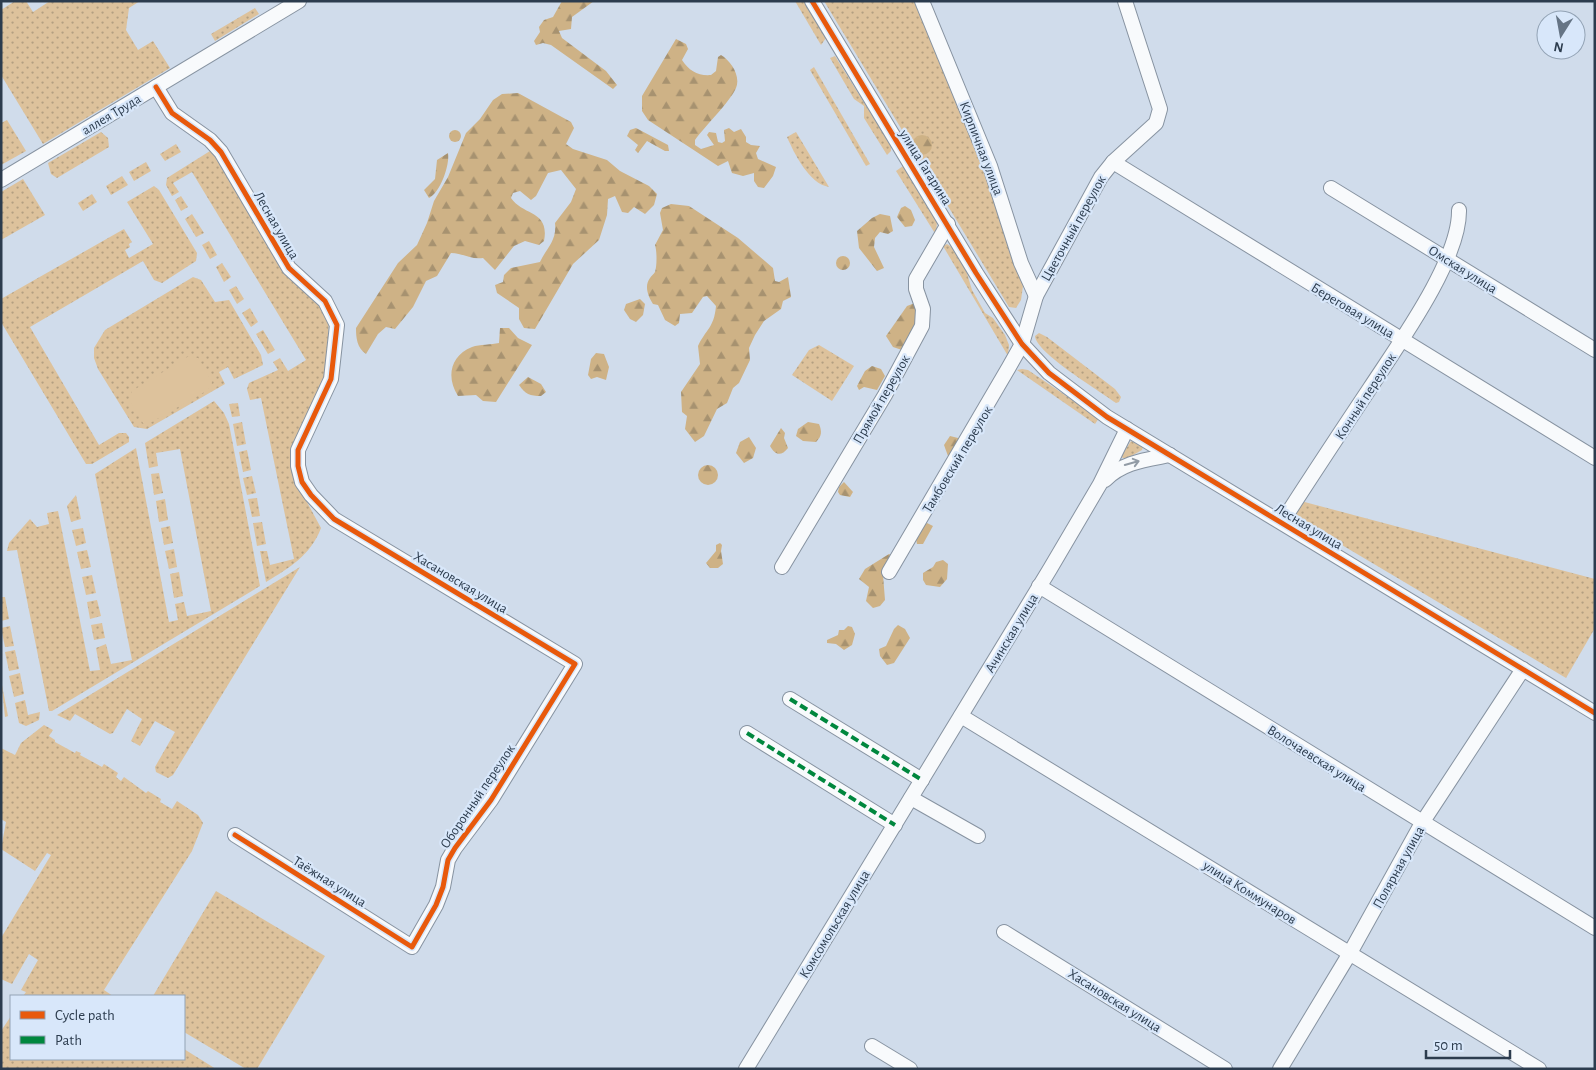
<svg xmlns="http://www.w3.org/2000/svg" width="1596" height="1070" viewBox="0 0 1596 1070" font-family="'Alegreya Sans',sans-serif">
	<style>
		.grass { fill: url(#grass-dots) }
		.forest { fill: url(#forest-firs) }
		.garden { fill: #ddc29c }
		.lines { fill: none; stroke-linecap: round; stroke-linejoin: round }
		.minor-casing { stroke: #8793a1; stroke-width: 16 }
		.minor { stroke: #f8fafc; stroke-width: 14 }
		.quiet { stroke: #00873e; stroke-width: 4; stroke-dasharray: 8 4; stroke-linecap: butt }
		.cycleway-casing { stroke: #d8e7fa; stroke-width: 8 }
		.cycleway { stroke: #e8590c; stroke-width: 5 }
		.oneway { stroke: #929ba5 }
		.labels { text-anchor: middle; stroke-width: 4.5; stroke-linejoin: round; paint-order: stroke }
		.street-label { font-size: 14px; fill: #2c3c4e; stroke: #d8e7fa }
	</style>
	<defs>
		<pattern id="grass-dots" width="8" height="8" patternUnits="userSpaceOnUse" patternTransform="scale(1.25)"><rect width="8" height="8" fill="#ddc29c"/><path d="M2 2h.1M6 6h.1" fill="none" stroke="#b39f81" stroke-width="1.8" stroke-linecap="round"/></pattern>
		<pattern id="forest-firs" width="22" height="20" patternUnits="userSpaceOnUse" patternTransform="scale(1.25)"><rect width="22" height="20" fill="#ceb286"/><path d="M5 1l3.5 6h-7zM16 11l3.5 6h-7z" fill="#a79270"/></pattern>
	</defs>
	<rect width="100%" height="100%" fill="#d0dceb"/>
	<g class="grass">
		<path d="M15,1h11l7,11 17,-11h90l-11,7 -3,22 12,20 15,-9 17,27 -127,76 -42,-69v-65z"/>
		<path d="M795,1h9l22,37 -5,7z"/>
		<path d="M824,1h90l83,198 26,87 -2,14 -5,8 -7,-1z"/>
		<path d="M255,8l4,6 -44,27 -4,-7z"/>
		<path d="M835,56l56,90v5l-4,4 -23,-37v-12l-10,-7 -24,-41z"/>
		<path d="M814,67l56,97 -4,2 -56,-96z"/>
		<path d="M7,120l19,31 -25,14v-42z"/>
		<path d="M101,132l7,6 1,9 -52,31 -6,-4 -3,-11z"/>
		<path d="M796,132l33,55c-20,-3 -35,-34 -42,-50z"/>
		<path d="M176,144l5,8 -16,9 -5,-7z"/>
		<path d="M210,151l6,2 103,149 10,18 -3,57 -32,91v10l27,50c-10,27 -32,40 -55,54l-6,-31h7l3,14 24,-6 -33,-161 -11,2 -3,-11 2,-6 29,-13 -5,-8 7,-4 8,13 18,-11 -114,-188 -19,11 6,9 -7,4 -6,-11 1,-7z"/>
		<path d="M146,162l5,9 -17,10 -5,-9z"/>
		<path d="M903,166l34,55 -1,14 -40,-64z"/>
		<path d="M122,176l6,9 -17,10 -5,-9z"/>
		<path d="M23,179l22,36 -44,25v-48z"/>
		<path d="M154,186l5,4 38,63 -1,8 -34,22 -8,-3 -11,-19 -113,66 69,118 20,-12h7l3,4v5l-37,22h-6l-85,-142v-23l123,-70 8,13 -3,2 1,3 -5,3 4,8 24,-14 -26,-42z"/>
		<path d="M92,194l5,8 -14,9 -5,-8z"/>
		<path d="M181,196l7,11 -7,4 -6,-11z"/>
		<path d="M192,214l12,19 -8,4 -11,-18z"/>
		<path d="M209,241l8,14 -7,4 -8,-14z"/>
		<path d="M947,244l6,4 13,22 6,20 13,23 8,5 12,17 4,10 -1,11 -65,-110z"/>
		<path d="M222,263l9,14 -7,5 -8,-15z"/>
		<path d="M193,277l8,3 14,22 14,-2 32,55 2,10 -29,14 -6,-12 -9,5 6,12 -78,45 -13,-2 -36,-58 -4,-11v-10l11,-18z"/>
		<path d="M236,286l8,13 -7,5 -8,-14z"/>
		<path d="M250,308l8,14 -7,5 -9,-14z"/>
		<path d="M263,330l12,20 -7,4 -12,-20z"/>
		<path d="M1039,333l8,4 68,52 6,8 -2,5 -3,1c-16,-12 -80,-50 -81,-67z"/>
		<path d="M819,345l35,21 -22,35 -40,-26 17,-25z"/>
		<path d="M1022,369l6,1 71,48 -4,6 -78,-54z"/>
		<path d="M214,401l10,12 5,11 31,162 -208,125h-3l-32,-161 -10,1 2,-8 21,-24 7,8 12,-3 -2,-11 11,-2 32,160 10,-1 -4,-22 10,-4 5,20 21,-4 -37,-186 41,-26 33,174 9,-2 -3,-16 9,-2 3,14 24,-5 -31,-162 -24,4 2,13 -9,2 -4,-25z"/>
		<path d="M238,403l2,13 -8,1 -3,-13z"/>
		<path d="M242,422l4,22 -9,2 -4,-22z"/>
		<path d="M1131,441l12,6 -1,3 -16,9 -5,-2z"/>
		<path d="M247,450l4,20 -8,2 -4,-20z"/>
		<path d="M159,473l4,20 -9,2 -3,-21z"/>
		<path d="M252,476l4,17 -9,2 -4,-17z"/>
		<path d="M76,495l5,24 -10,3 -4,-16z"/>
		<path d="M257,498l3,18 -8,1 -4,-18z"/>
		<path d="M165,499l3,21 -9,2 -3,-21z"/>
		<path d="M1297,500l298,79v49l-29,50 -278,-165z"/>
		<path d="M262,522l4,22 -9,2 -4,-23z"/>
		<path d="M170,526l3,17 -9,2 -3,-17z"/>
		<path d="M83,528l3,15 -10,3 -4,-16z"/>
		<path d="M174,549l3,18 -8,2 -4,-18z"/>
		<path d="M87,550l4,17 -10,2 -4,-17z"/>
		<path d="M300,567l-127,208 -5,3 -12,-6 -1,-5 20,-35 -20,-11 -15,25 -9,-5 11,-22 -15,-10 -14,24 -3,1 -35,-20 -5,7 -13,-6z"/>
		<path d="M179,572l4,24 -9,2 -4,-24z"/>
		<path d="M92,575l4,18 -10,2 -4,-18z"/>
		<path d="M1,597h4l4,22 -8,2z"/>
		<path d="M97,600l4,16 -11,3 -3,-17z"/>
		<path d="M102,623l3,15 -11,2 -3,-15z"/>
		<path d="M10,626l4,20 -9,1 -4,-19z"/>
		<path d="M15,650l4,19 -10,2 -4,-19z"/>
		<path d="M20,673l4,21 -10,3 -5,-21z"/>
		<path d="M1,680l7,36 -3,1z"/>
		<path d="M25,700l3,15 12,-3 -1,8 -13,6 -7,-3 -4,-20z"/>
		<path d="M44,725l9,5 -4,6 6,4v2l20,11 1,-2 5,2 -1,2 22,12 2,-3 14,9 -2,4 5,4 3,-4 22,16 2,-2 13,8 -1,3 12,7 5,-8 21,14 5,8 -11,28 -88,139 9,6h-90l3,-4 -5,-2 17,-30 -9,-6 -17,30 -11,-5v-41l50,-83 -4,-2 -12,18 -34,-22 5,-27 -5,-3v-71l14,7 6,-12z"/>
		<path d="M216,891l109,65 -68,113h-11l-62,-37v-36h-31z"/>
		<path d="M11,1016v43h173v-10l32,20h-212l-3,-2v-36z"/>
	</g>
	<g class="forest">
		<path d="M562,1h32l-22,16 -1,12 -12,2 3,7 44,33 11,14 -4,4 -62,-44 -8,-2 -7,2 -2,-4 6,-9 -1,-5 5,-7 9,-3z"/>
		<path d="M676,39l10,5 2,5 -6,11c7,11 16,16 29,15l5,-4 2,-14 3,-2c10,6 20,21 15,33 -6,14 -31,38 -41,52v5l6,4 13,-4 -7,-10 2,-3 7,1 2,9 4,1 3,-2 -1,-11 5,-2 5,4 7,-3 5,8v5l5,3 9,1 -4,7 2,6 18,8 -3,9 -9,12 -6,-1 -4,-6v-8l-11,3 -11,-3 -4,-12 -10,5 -70,-46 -6,-9v-15z"/>
		<path d="M518,93l53,29 3,6 -8,16 7,5 34,11 13,11 29,15 8,8 -3,11 -9,9 -11,-7 -6,6 -6,-1 -7,-16 -7,3 -1,16 -8,25 -26,24 -38,65 -11,-1 -5,-9v-11l-22,-15 -2,-8 8,-3 1,-7 7,-7 29,-6c7,-15 17,-21 15,-39l16,-21 5,-13 -15,-19 -13,3 -12,23 -5,4 -11,-9 -7,2 -2,5c12,18 39,12 33,43l-5,4 -14,-4 -11,5 -19,24 -12,-12c-11,2 -21,-5 -32,-5l-14,23 -11,5 -13,26 -18,22 -9,-2 -8,7 -12,20c-9,-6 -10,-16 -10,-26l42,-65 19,-18 10,-22 7,-22 14,-24 18,-44 14,-14 13,-19 9,-6z"/>
		<path d="M636,128l32,17 1,6h-4l-18,-10 -9,12 -3,-3 3,-5 -11,-9 3,-6z"/>
		<circle cx="455" cy="136" r="6"/>
		<circle cx="922" cy="145" r="10"/>
		<path d="M448,153c2,12 -8,40 -19,45l-5,-8 11,-11 2,-19z"/>
		<path d="M671,204l18,2 49,32 35,30 2,13 4,1 9,-5 3,20 -8,4 -2,8 -17,12 -9,14 -6,13 1,12 -11,23 -6,5 -6,15 -10,6 -13,27 -9,6 -10,-13 2,-13 -5,-4 -1,-20 19,-28 -2,-18c8,-17 16,-18 18,-40l-9,-10 -4,1 -11,16 -12,1 -1,9 -4,3 -10,-6 -7,-15 -5,-1c-5,-8 -9,-18 -3,-26 1,-2 4,-4 5,-6 2,-6 2,-21 0,-27l8,-15 -3,-17 2,-5z"/>
		<path d="M905,206l6,4 4,10 -3,6 -7,1 -8,-10 4,-9z"/>
		<path d="M880,214l10,2 3,15 -5,3 -8,-2 -5,6 -1,9 10,21 -7,3 -18,-23 -2,-17 15,-13z"/>
		<circle cx="843" cy="263" r="7"/>
		<path d="M640,299l5,5 -2,11 -7,7 -6,-3 -6,-9 2,-6z"/>
		<path d="M915,303l3,17 -16,30 -9,-3 -7,-11 21,-30z"/>
		<path d="M500,328h9l9,10 14,7 -36,57 -13,-1 -7,-6 -18,1c-12,-19 -8,-40 14,-49 8,-3 19,-2 27,-4z"/>
		<path d="M596,353l8,1 5,13 -3,13 -9,-3 -6,2 -3,-4 3,-16z"/>
		<path d="M872,366l9,3 4,7 -8,14 -13,-3 -5,3 -2,-4 8,-15z"/>
		<path d="M528,377l13,7 5,8 -5,4c-11,0 -16,-2 -22,-11z"/>
		<path d="M808,422l11,2c3,7 3,12 -3,18l-13,-1 -7,-5 2,-7z"/>
		<path d="M781,428l4,5 -1,5 4,10c-7,9 -13,7 -18,-2z"/>
		<path d="M950,436l8,2c2,9 -1,13 -10,18l-4,-11z"/>
		<path d="M749,437l7,11 -3,10 -9,5 -8,-10 4,-11z"/>
		<circle cx="708" cy="475" r="10"/>
		<path d="M844,482l9,10 -3,5 -10,-2 -2,-3 1,-5z"/>
		<path d="M927,523l6,3 -10,18h-6l-1,-5 7,-14z"/>
		<path d="M720,543l2,2 -1,6 2,13 -5,4h-8l-4,-5 10,-12v-6z"/>
		<path d="M889,554l3,1 -9,20 2,25 -5,6 -7,2 -7,-7 3,-14 -10,-8 6,-10z"/>
		<path d="M943,560l5,4 -1,15 -7,8 -14,-2 -3,-5v-7l10,-6 3,-5z"/>
		<path d="M898,625l7,4 5,9 -16,25 -7,2 -7,-9 -1,-7 7,-3 8,-17z"/>
		<path d="M848,626l4,1 3,7 -3,11 -8,5 -8,-6 -9,-1v-3l11,-5 1,-5h5z"/>
	</g>
	<path class="garden" d="M189,356l9,2 14,24 -4,8 -58,33h-7l-14,-23 3,-9z"/>
	<g class="lines">
		<defs>
			<g id="minor">
				<path d="M812,1l164,272 46,71 27,29 58,44 488,296"/>
				<path d="M922,1l68,165 31,97 15,33"/>
				<path d="M156,87l16,26 38,27 11,12 68,116 36,33 12,24 -6,54 -33,71v16l4,16 9,13 23,24 241,145 -84,136 -36,48 -7,12 -5,27 -7,18 -24,42 -177,-112"/>
				<path d="M1113,162l482,296"/>
				<path d="M1,180l298,-179"/>
				<path d="M1331,188l264,162"/>
				<path d="M1105,480c18,-18 40,-20 65,-25"/>
				<path d="M1282,522c29,-45 58,-89 88,-134 28,-43 90,-128 89,-178"/>
				<path d="M782,567l103,-172 37,-69 1,-17 -7,-20v-10l32,-55"/>
				<path d="M889,572l120,-205 13,-23 14,-48 65,-119 12,-15 43,-39 4,-14 -35,-108"/>
				<path d="M1039,586l556,342"/>
				<path d="M790,699l132,81"/>
				<path d="M961,716l578,353"/>
				<path d="M747,733l148,92"/>
				<path d="M911,798l67,38"/>
				<path d="M1004,932l221,137"/>
				<path d="M872,1046l38,23"/>
				<path d="M746,1069l304,-500 50,-85 27,-55"/>
				<path d="M1280,1069l70,-116 72,-130 101,-154"/>
			</g>
		</defs>
		<use href="#minor" class="minor-casing"/>
		<use href="#minor" class="minor"/>
		<g class="quiet">
			<path d="M790,699l132,81"/>
			<path d="M747,733l148,92"/>
		</g>
		<defs>
			<g id="cycleway">
				<path d="M812,1l164,272 46,71 27,29 58,44 488,296"/>
				<path d="M156,87l16,26 38,27 11,12 68,116 36,33 12,24 -6,54 -33,71v16l4,16 9,13 23,24 241,145 -84,136 -36,48 -7,12 -5,27 -7,18 -24,42 -177,-112"/>
			</g>
		</defs>
		<use href="#cycleway" class="cycleway-casing"/>
		<use href="#cycleway" class="cycleway"/>
	</g>
	<defs><path id="oneway-shaft" d="M-6 0H5M1.5-3L5.5 0L1.5 3" fill="none" stroke-width="1.6" stroke-linecap="round" stroke-linejoin="round" transform="scale(1.25)"/></defs>
	<use class="oneway" href="#oneway-shaft" transform="translate(1132 463) rotate(-16)"/>
	<g class="labels">
		<g class="street-label">
			<text transform="translate(111 114) rotate(-31)" y="5">аллея Труда</text>
			<text transform="translate(982 148) rotate(69)" y="5">Кирпичная улица</text>
			<text transform="translate(926 167) rotate(58)" y="5">улица Гагарина</text>
			<text transform="translate(277 225) rotate(60)" y="5">Лесная улица</text>
			<text transform="translate(1073 228) rotate(-61)" y="5">Цветочный переулок</text>
			<text transform="translate(1463 269) rotate(32)" y="5">Омская улица</text>
			<text transform="translate(1353 310) rotate(31)" y="5">Береговая улица</text>
			<text transform="translate(1365 396) rotate(-57)" y="5">Конный переулок</text>
			<text transform="translate(881 399) rotate(-60)" y="5">Прямой переулок</text>
			<text transform="translate(957 459) rotate(-59)" y="5">Тамбовский переулок</text>
			<text transform="translate(1309 526) rotate(31)" y="5">Лесная улица</text>
			<text transform="translate(461 582) rotate(31)" y="5">Хасановская улица</text>
			<text transform="translate(1011 633) rotate(-59)" y="5">Ачинская улица</text>
			<text transform="translate(1317 758) rotate(32)" y="5">Волочаевская улица</text>
			<text transform="translate(477 796) rotate(-56)" y="5">Оборонный переулок</text>
			<text transform="translate(1398 867) rotate(-61)" y="5">Полярная улица</text>
			<text transform="translate(330 881) rotate(32)" y="5">Таёжная улица</text>
			<text transform="translate(1250 892) rotate(32)" y="5">улица Коммунаров</text>
			<text transform="translate(834 924) rotate(-59)" y="5">Комсомольская улица</text>
			<text transform="translate(1115 1000) rotate(32)" y="5">Хасановская улица</text>
		</g>
	</g>
	<rect width="1596" height="1070" fill="none" stroke="#2c3c4e" stroke-width="5"/>
	<rect x="10" y="995" width="175" height="65" fill="#d8e7fa" stroke="#93a3b5"/>
	<rect x="20" y="1011" width="25" height="8" fill="#e8590c" stroke="#93a3b5"/>
	<text x="55" y="1020" font-size="15" fill="#2c3c4e">Cycle path</text>
	<rect x="20" y="1036" width="25" height="8" fill="#00873e" stroke="#93a3b5"/>
	<text x="55" y="1045" font-size="15" fill="#2c3c4e">Path</text>
	<g transform="translate(1561 35) rotate(191)"><circle r="24" fill="#d8e7fa" stroke="#93a3b5"/>
	<path d="M0-4L9 19L0 12L-9 19Z" fill="#657485"/>
	<text y="-8" font-size="14" font-weight="bold" text-anchor="middle" fill="#2c3c4e">N</text>
	</g>
	<path d="M1426 1050v8h84v-8" fill="none" stroke="#2c3c4e" stroke-width="2.5"/>
	<text x="1434" y="1050" font-size="15" fill="#2c3c4e" stroke="#d8e7fa" stroke-width="4" paint-order="stroke">50 m</text>
</svg>
